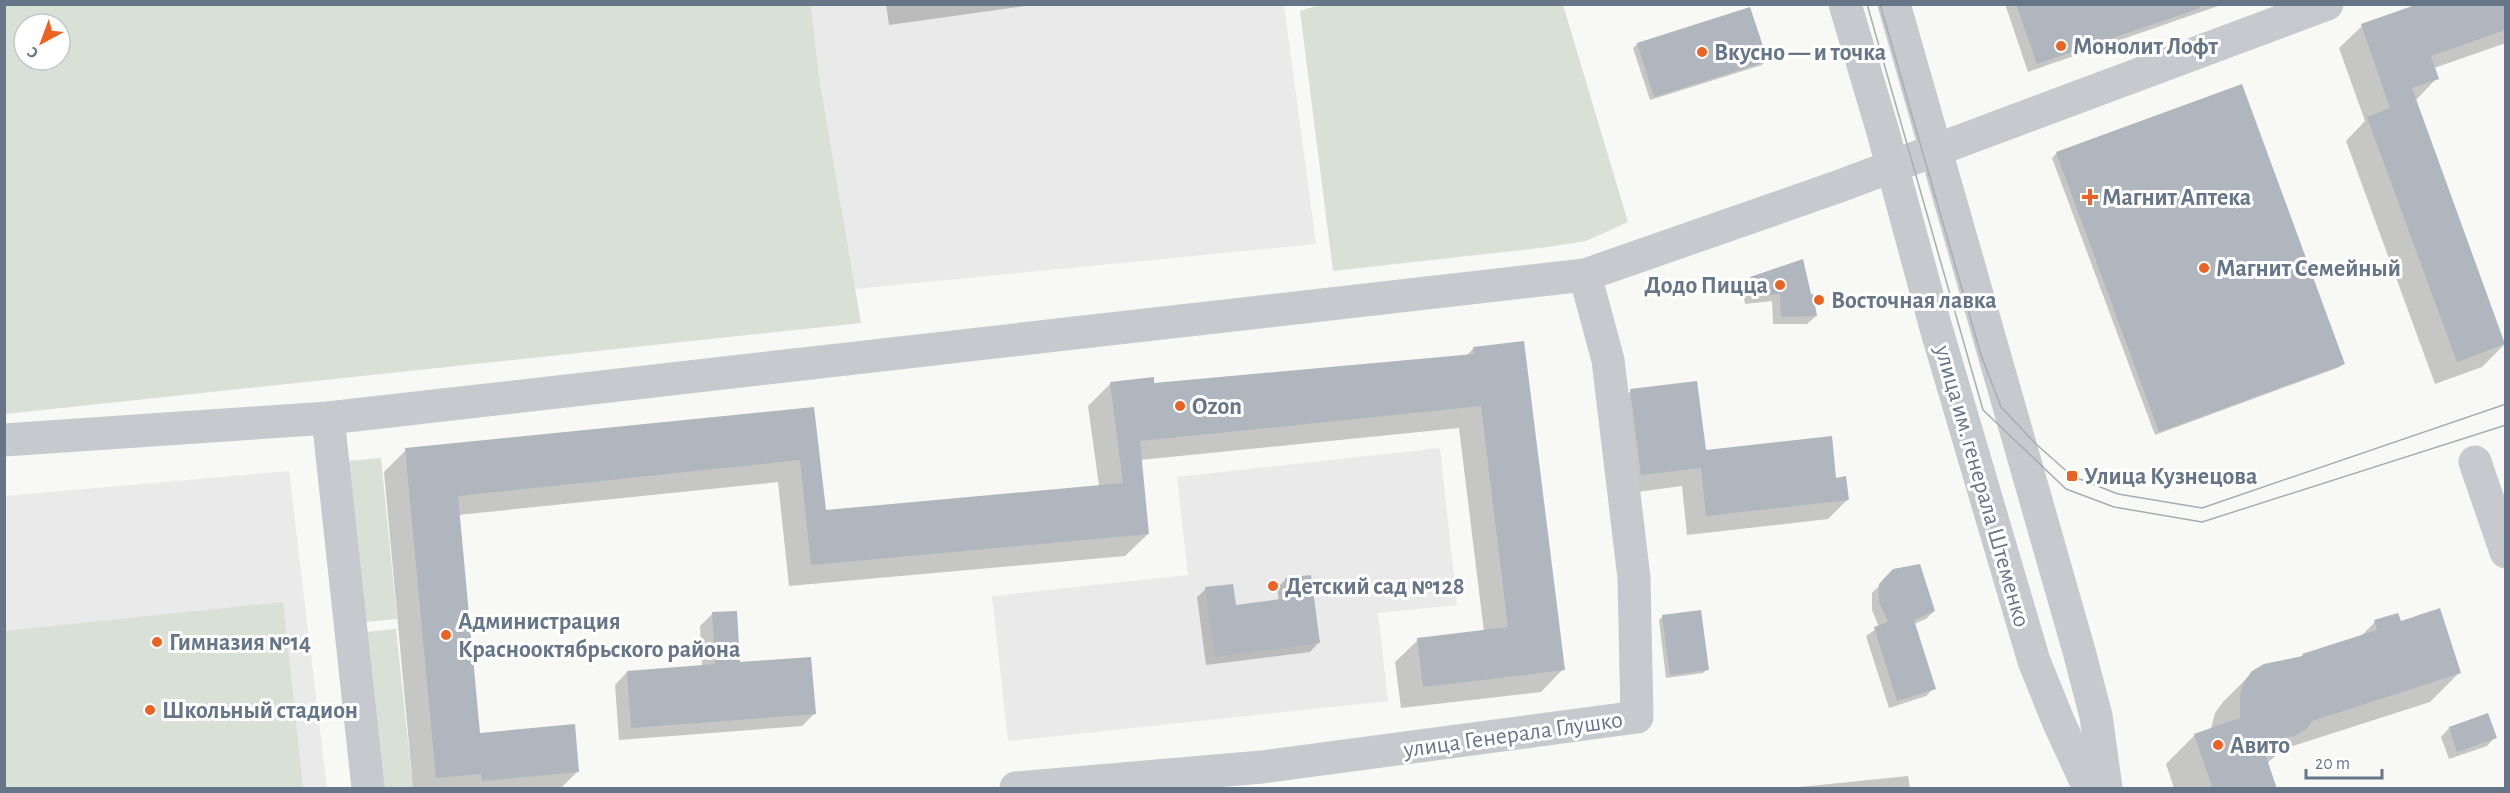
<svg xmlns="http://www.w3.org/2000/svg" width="2510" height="793" viewBox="0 0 2510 793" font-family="'Alegreya Sans',sans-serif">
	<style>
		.built { fill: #e9eae9 }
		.green { fill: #d9e0d6; fill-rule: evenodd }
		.shadow { fill: #0003 }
		.building { fill: #afb6bd }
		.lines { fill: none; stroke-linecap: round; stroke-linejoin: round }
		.minor { stroke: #c6c9cd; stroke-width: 33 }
		.tram { stroke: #a8adb4; stroke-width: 1.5 }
		.poi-dot { fill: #eb6223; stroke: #fff; stroke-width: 2 }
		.labels { text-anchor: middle; stroke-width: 6; stroke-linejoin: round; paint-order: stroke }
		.poi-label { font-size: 24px; font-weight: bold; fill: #667688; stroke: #fff; text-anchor: start }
		.street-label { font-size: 24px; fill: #667688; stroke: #fff }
	</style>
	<rect width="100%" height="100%" fill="#f8f8f5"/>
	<g class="built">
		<path d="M811,5h473l32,239 -461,45 -36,-212z"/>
		<path d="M1440,448l17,157 -79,8 10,88 -380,40 -16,-145 196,-21 -11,-98z"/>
		<path d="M289,471l38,317h-322v-292z"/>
	</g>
	<g class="green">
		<path d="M1322,4l241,1 65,217 -42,19 -38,6 -215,24 -33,-260z"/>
		<path d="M4,5h807l8,72 42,246 -856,91zM24,24h36v36h-36z"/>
		<path d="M381,458l16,161 -43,4 -16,-161z"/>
		<path d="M283,602l20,186h-298v-157z"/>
		<path d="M396,629l17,159h-41l-16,-155z"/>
	</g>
	<g class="shadow">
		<path d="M886,4h153l-150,21z"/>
		<path d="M2005,4h219l-196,68z"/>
		<path d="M2423,4h83v39l-72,25 3,10 -22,23 89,244 -22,22 -47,17 -89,-243 19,-20 -26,-73 23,-22z"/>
		<path d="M1637,44l129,17 -4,4 -112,35 -17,-52z"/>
		<path d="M2241,86l103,277 -4,4 -185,68 -103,-277 4,-4z"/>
		<path d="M1802,261l14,55 -9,8h-34l-1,-23 -27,3 -3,-17 8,-8z"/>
		<path d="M1474,348l89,321 -22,23 -140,16 -6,-46 23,-22 66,-8 -25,-204 -319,32 8,74 -23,22 -336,30 -11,-104 -320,33 21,219 99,37 -17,17h-148l-29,-316 22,-22 407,-41 12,103 274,-26 -11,-80 22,-22 43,1 313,-29z"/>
		<path d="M1631,391l74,60 130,28 12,21 -19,19 -141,16 -5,-49 -60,8 -10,-84z"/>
		<path d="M1894,571l40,40 -8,8 -12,5 20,64 -8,8 -37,12 -23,-72 13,-9 -7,-17v-17z"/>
		<path d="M1286,579l32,64 -8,9 -104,13 -9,-68 9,-8 28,17 45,-5 -2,-13z"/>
		<path d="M712,614l27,50 76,49 -13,13 -183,14 -4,-55 12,-13 75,-6 -2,-40z"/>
		<path d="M1663,616l44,53 -4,4 -37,5 -7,-58z"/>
		<path d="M2375,622l25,1 59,50 -29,29 -146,47 -17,14 8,25h-101l-8,-24 29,-29 16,-6 4,-16 8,-11 30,-30 107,-35z"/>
		<path d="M2487,715l8,22 -8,9 -38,13 -8,-22 8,-9z"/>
		<path d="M1908,776l2,12h-120z"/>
	</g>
	<g class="building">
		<path d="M2016,4h184v4l-163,56z"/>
		<path d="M2418,4h87v26l-74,26 8,23 -27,9 93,256 -48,18 -90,-245 23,-9 -29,-84z"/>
		<path d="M1750,7l18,54 -114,36 -17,-54z"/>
		<path d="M2242,84l103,280 -186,68 -103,-280z"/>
		<path d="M1803,259l8,35h2l4,22 -36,1 -1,-23 -27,2 -3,-19z"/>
		<path d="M1524,341l41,329 -142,17 -6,-49 91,-11 -27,-221 -341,35 9,93 -338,31 -11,-105 -342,36 22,237 95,-9 4,48 -97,9 -1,-7 -45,4 -31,-330 409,-41 12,103 297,-27 -13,-101 44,-5v6l320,-29 -1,-7z"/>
		<path d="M1697,381l9,69 126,-14 4,42 10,-2 3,24 -143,16 -5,-48 -60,7 -11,-86z"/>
		<path d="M1920,564l15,47 -21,9 22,69 -39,12 -23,-74 14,-5 -9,-20v-18l14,-15z"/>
		<path d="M1311,575l9,68 -105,14 -10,-70 28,-3 3,21 52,-7 -3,-20z"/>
		<path d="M2440,608l21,65 -149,48 -6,8 -11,7 -34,5 16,48h-64l-19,-55 46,-16v-23l4,-13 8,-11 12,-7 39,-8 -1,-2 75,-24 -3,-10 24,-7 3,8z"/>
		<path d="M1701,610l8,60 -39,5 -8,-60z"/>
		<path d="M737,611l3,51 71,-5 5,57 -185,14 -4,-57 88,-7 -3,-52z"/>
		<path d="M2488,713l9,25 -40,14 -8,-25z"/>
	</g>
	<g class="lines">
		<g class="minor">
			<path d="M1845,4l38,128 53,196 98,333 25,62 30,65"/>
			<path d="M1894,4l185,647 17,65 10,72"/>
			<path d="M328,418l40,370"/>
			<path d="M4,440l324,-22 1257,-143 252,-88 490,-183"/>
			<path d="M2475,462l31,90"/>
			<path d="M1016,788l246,-21 375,-50 -3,-139 -26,-218 -23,-85"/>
		</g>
		<g class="tram">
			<path d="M1867,4l116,406 83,79 48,18 88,15 304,-97"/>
			<path d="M1880,4l101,351 20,52 35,37 36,32 46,18 84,14 304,-104"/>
		</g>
	</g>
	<g class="poi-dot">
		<circle cx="2061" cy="46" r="6"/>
		<circle cx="1702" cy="52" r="6"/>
		<path d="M2087 188h6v6h6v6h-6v6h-6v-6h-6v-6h6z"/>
		<circle cx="2204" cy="268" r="6"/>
		<circle cx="1780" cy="285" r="6"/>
		<circle cx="1819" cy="300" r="6"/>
		<circle cx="1180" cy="406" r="6"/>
		<rect x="2066" y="470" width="12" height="12" rx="3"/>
		<circle cx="1273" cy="586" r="6"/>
		<circle cx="446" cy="635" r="6"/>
		<circle cx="157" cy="642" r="6"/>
		<circle cx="150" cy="710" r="6"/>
		<circle cx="2218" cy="745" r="6"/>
	</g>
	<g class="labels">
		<g class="poi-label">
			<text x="2073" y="54">Монолит Лофт</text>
			<text x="1714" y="60">Вкусно — и точка</text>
			<text x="2102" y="205">Магнит Аптека</text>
			<text x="2216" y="276">Магнит Семейный</text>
			<text x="1768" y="293" text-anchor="end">Додо Пицца</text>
			<text x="1831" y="308">Восточная лавка</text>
			<text x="1192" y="414">Ozon</text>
			<text x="2084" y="484">Улица Кузнецова</text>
			<text x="1285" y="594">Детский сад №128</text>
			<text x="458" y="629">Администрация<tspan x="458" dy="28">Краснооктябрьского района</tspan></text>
			<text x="169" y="650">Гимназия №14</text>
			<text x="162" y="718">Школьный стадион</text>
			<text x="2230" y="753">Авито</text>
		</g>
		<g class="street-label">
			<text transform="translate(1983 486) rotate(74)" y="8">улица им. генерала Штеменко</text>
			<text transform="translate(1513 734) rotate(-8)" y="8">улица Генерала Глушко</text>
		</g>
	</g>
	<rect width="2510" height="793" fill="none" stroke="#667688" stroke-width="12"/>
	<g transform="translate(42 42) rotate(221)"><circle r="28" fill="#ffffff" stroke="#c2c8cf" stroke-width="1.5"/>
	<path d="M0-4.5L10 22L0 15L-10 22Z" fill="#eb6223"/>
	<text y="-9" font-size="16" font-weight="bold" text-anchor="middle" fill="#667688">С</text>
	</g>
	<path d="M2306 769v9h76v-9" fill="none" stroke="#667688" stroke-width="3"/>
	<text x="2315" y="769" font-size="18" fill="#667688" stroke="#ffffff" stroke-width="4.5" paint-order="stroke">20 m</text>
</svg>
